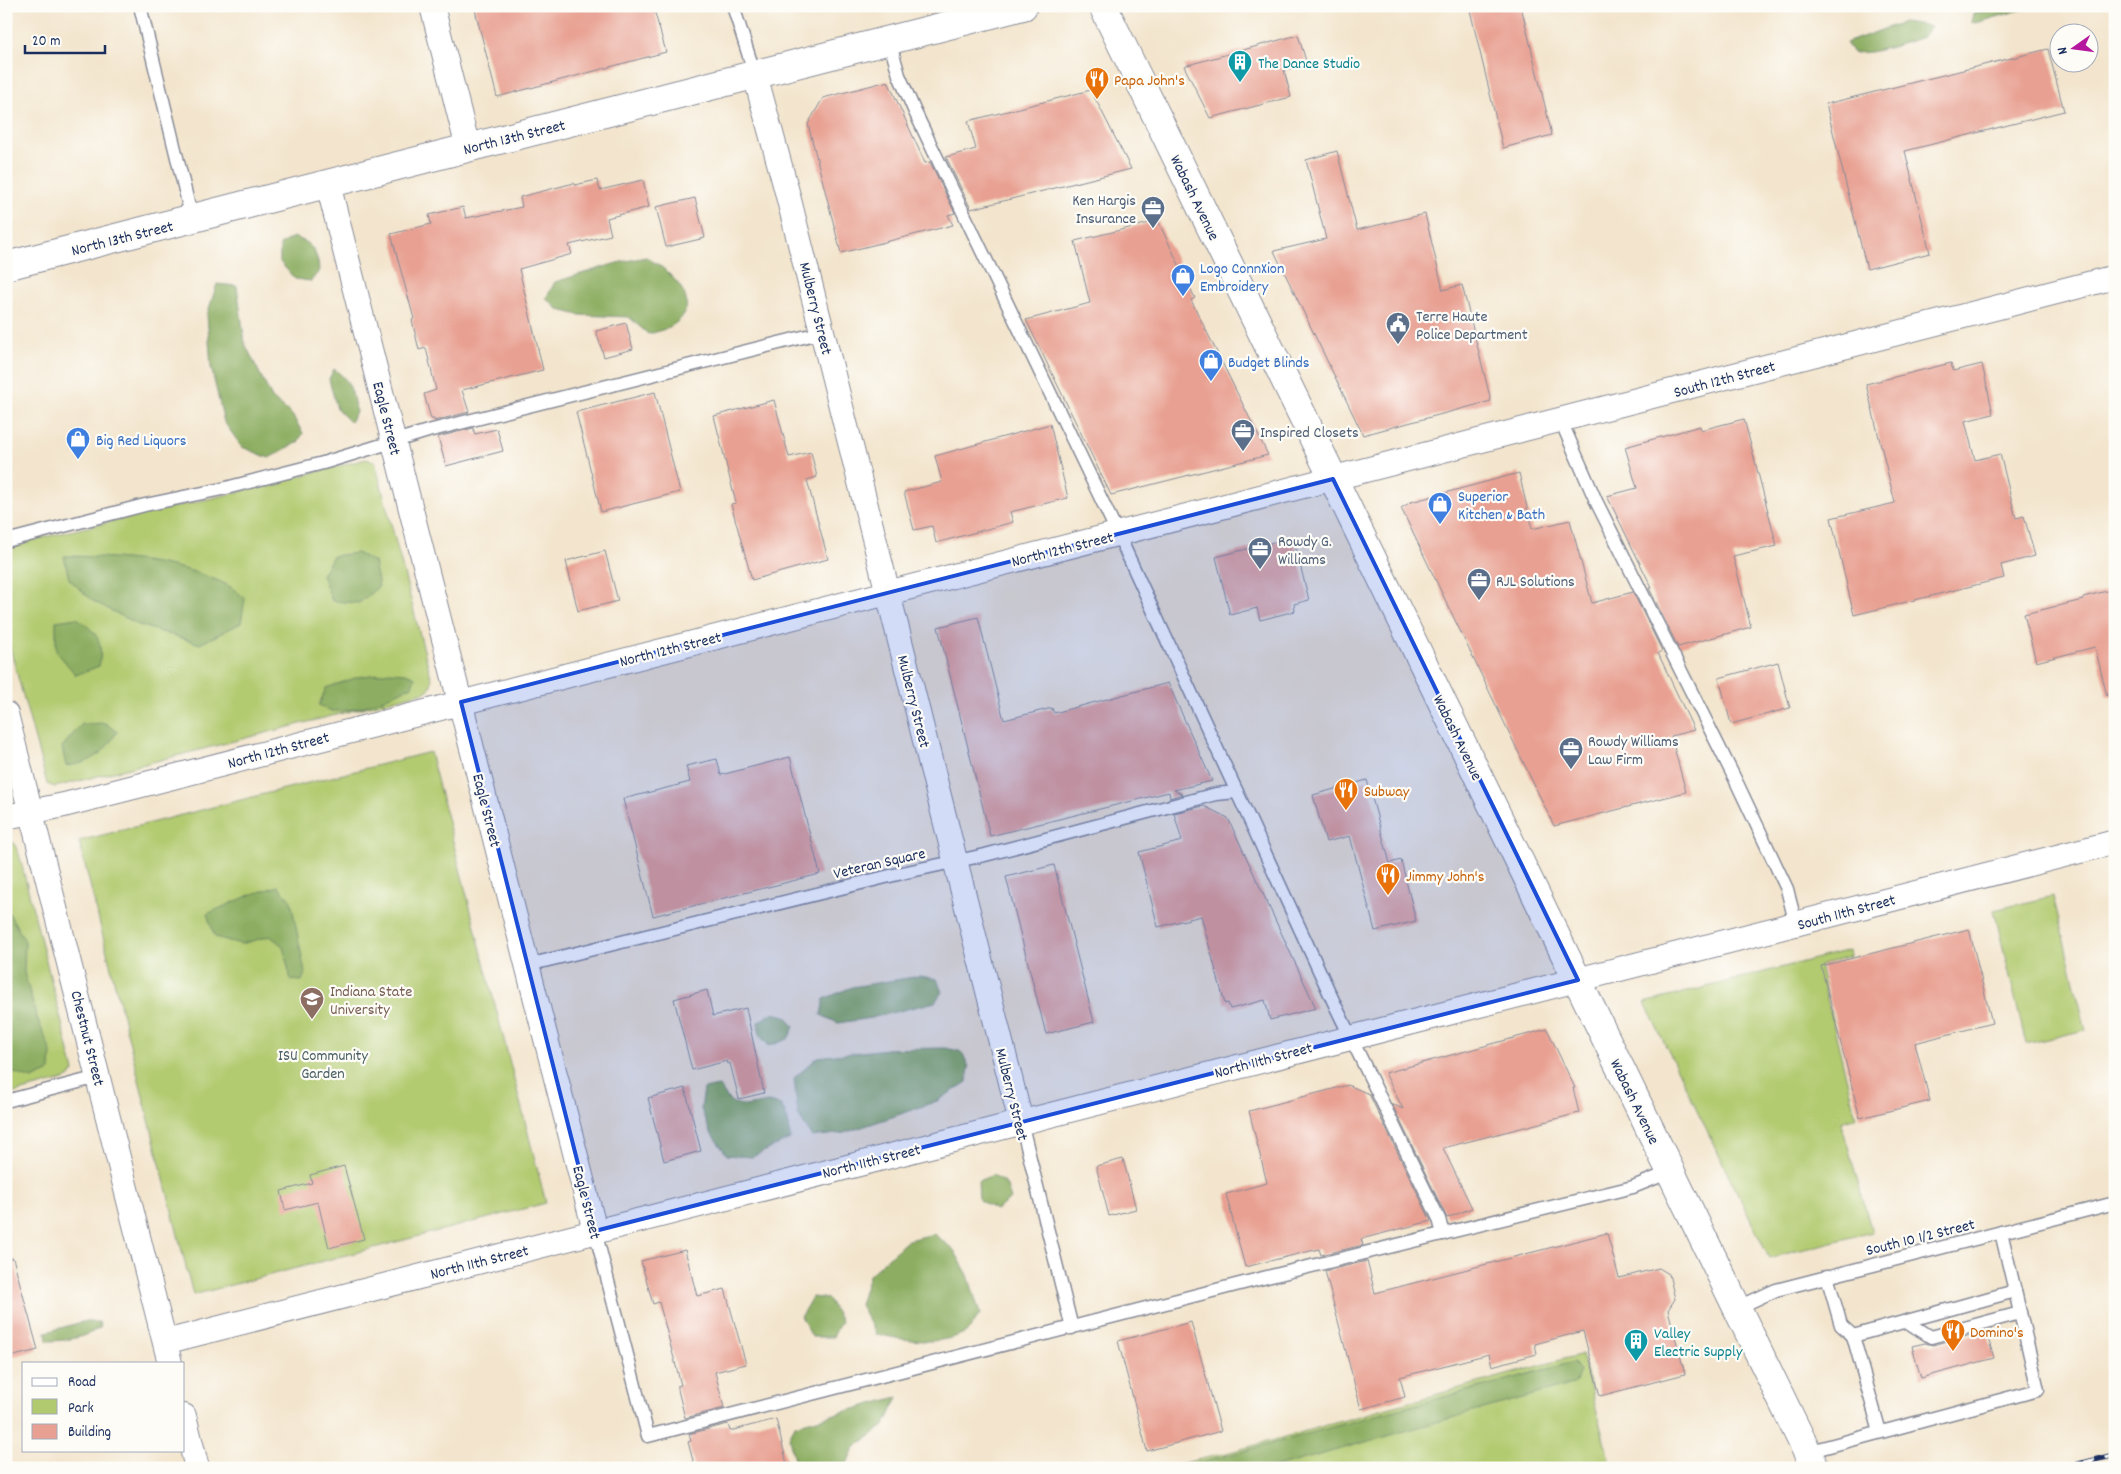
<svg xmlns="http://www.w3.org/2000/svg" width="2121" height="1474" viewBox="0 0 2121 1474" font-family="Dekko,sans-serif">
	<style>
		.green { fill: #b2ca6f; stroke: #667c66 }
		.forest { fill: #8dae62; stroke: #546e60 }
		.building { fill: #e8a092 }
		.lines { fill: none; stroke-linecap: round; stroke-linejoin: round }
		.service-casing { stroke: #878a96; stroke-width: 15 }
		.minor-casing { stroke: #878a96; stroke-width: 26 }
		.secondary-casing { stroke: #878a96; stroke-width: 30 }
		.primary-casing { stroke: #878a96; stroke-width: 30 }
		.service { stroke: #fff; stroke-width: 12 }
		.minor { stroke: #fff; stroke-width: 24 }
		.secondary { stroke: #fff; stroke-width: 28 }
		.primary { stroke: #fff; stroke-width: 28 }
		.rail-casing { stroke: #1b2f5e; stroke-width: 5.5 }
		.rail { stroke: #fdfcf7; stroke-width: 4; stroke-dasharray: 11; stroke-linecap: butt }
		.marked { fill: #1d4ed8; fill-opacity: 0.2; stroke: #1d4ed8; stroke-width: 4; stroke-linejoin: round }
		.labels { text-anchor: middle; stroke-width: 4.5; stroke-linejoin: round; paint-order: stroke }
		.culture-label { font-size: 16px; fill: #0d838f; stroke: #fdfcf7; text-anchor: start }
		.food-label { font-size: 16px; fill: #c56008; stroke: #fdfcf7; text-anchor: start }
		.street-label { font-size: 16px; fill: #1b2f5e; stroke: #fdfcf7 }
		.service-label { font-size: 16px; fill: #4e5e75; stroke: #fdfcf7; text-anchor: start }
		.shop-label { font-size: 16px; fill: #366cbe; stroke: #fdfcf7; text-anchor: start }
		.education-label { font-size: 16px; fill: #785e54; stroke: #fdfcf7; text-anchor: start }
		.park-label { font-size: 16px; fill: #485e63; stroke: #fdfcf7 }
	</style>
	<rect width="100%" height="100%" fill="#fdfcf7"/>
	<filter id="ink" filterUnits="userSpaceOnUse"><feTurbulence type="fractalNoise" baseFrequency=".02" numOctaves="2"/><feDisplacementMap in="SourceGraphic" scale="10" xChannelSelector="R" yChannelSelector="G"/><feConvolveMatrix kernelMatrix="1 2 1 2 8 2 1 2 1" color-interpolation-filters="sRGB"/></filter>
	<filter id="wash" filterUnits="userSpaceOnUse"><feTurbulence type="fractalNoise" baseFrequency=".0096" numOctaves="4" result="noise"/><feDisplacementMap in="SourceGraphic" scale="20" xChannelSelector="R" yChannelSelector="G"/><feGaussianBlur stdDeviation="1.12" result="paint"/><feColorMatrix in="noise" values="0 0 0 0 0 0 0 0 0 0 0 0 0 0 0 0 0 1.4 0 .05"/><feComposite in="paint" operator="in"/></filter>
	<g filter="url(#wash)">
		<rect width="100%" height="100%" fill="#f3e5cd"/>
		<g class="green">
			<path d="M366,459l9,3 57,219 -2,7 -5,4 -362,93 -8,2 -8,-3 -41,-151v-87l232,-54z"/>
			<path d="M430,752l116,451 -353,92 -114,-454z"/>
			<path d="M6,839l8,4 5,11 55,217 -5,7 -9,3 -54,14z"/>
			<path d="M2053,896l33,134 -60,14 -32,-134z"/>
			<path d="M1849,950l1,6 -31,10 37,151 -15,5 31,110 -103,26 -124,-255z"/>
			<path d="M1582,1354l29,114h-449l65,-15z"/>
		</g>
		<g class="forest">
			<path d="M2003,6h31l-58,17 -5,-1 2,-8z"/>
			<path d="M1903,22l28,4 -8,11 -31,10 -22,5 -17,1 -7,-10z"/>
			<path d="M293,237c18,5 25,15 26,34l-8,10 -16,-2 -15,-17v-17z"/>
			<path d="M646,257c7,5 16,9 22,16 33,30 19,53 -20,61l-19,-17 -50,-2 -20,-5 -13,-12 9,-16 62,-19z"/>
			<path d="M217,284l20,2 8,58 27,54 20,17 11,18 -5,9 -29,16 -27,-11 -18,-25 -13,-55 -4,-52z"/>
			<path d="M334,369c18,13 18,23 22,43l-6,10 -13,-13 -8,-30z"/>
			<path d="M357,553l17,9 5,24 -20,17 -27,-2 -10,-26 11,-19z"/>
			<path d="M64,556c53,1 110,4 159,27 8,3 15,10 22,15l-4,25 -41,21 -61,-19 -46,-24 -24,-22z"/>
			<path d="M77,618c20,15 27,22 22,48l-23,9 -20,-24v-30z"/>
			<path d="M390,672l16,1 9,4 -3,9c-24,11 -52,26 -79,25 -4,0 -10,-4 -14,-6l7,-17 32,-11z"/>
			<path d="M105,723l12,9c-14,22 -24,31 -51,34l-4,-19 20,-23z"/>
			<path d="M278,886l13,15 14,72 -3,8 -11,-1 -8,-34 -13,-10 -29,8 -26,-7 -8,-23 43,-19z"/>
			<path d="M6,908l19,33 -1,31 12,43 15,37 -1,19 -18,8 -20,-7 -6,1z"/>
			<path d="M920,976l17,3 5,13 -7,10 -64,16 -33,5 -17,-8 3,-16 28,-12z"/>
			<path d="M772,1013l14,3 8,11 -6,12 -19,7 -9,-10 -2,-14z"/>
			<path d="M946,1048l16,4 7,15 -2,15 -30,19 -45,16 -48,16 -32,4 -14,-22 -4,-37 24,-21 69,-8z"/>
			<path d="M719,1086l11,16 16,4 22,-4 13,3c6,11 9,20 9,34l-38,18 -25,-2 -17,-23 -9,-23 3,-20z"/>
			<path d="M993,1175l13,9 5,15 -15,11 -17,-10 -1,-19z"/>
			<path d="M934,1234l20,16 14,25 12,39c-4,5 -9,15 -14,18 -28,15 -61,8 -90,2l-16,-29 9,-30 39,-35z"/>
			<path d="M812,1297l16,2 13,22 -8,16h-21l-11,-21z"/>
			<path d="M82,1322h17l2,5c-16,11 -36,14 -54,14l-1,-9z"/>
			<path d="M1573,1362l7,9 -4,12 -303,85h-92z"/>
			<path d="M898,1397l-13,28 -31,23 -9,20h-49l-7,-30 6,-13z"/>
		</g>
		<g id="blocks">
			<g class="building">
				<path d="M474,6h179l13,46 -169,45z"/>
				<path d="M1469,6h52l31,129 -49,13z"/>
				<path d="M1298,35l9,29 -23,6 7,27 -81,21 -26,-52z"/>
				<path d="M2048,49l16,62 -159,40 25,102 -63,16 -41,-165z"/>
				<path d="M888,81l37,82 5,-1 25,51 -7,2 5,10 -112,28 -33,-129 15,-26z"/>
				<path d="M1091,90l40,79 -160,40 -25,-52 30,-8 -8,-28z"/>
				<path d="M1337,151l20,79 68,-16 18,76 19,-5 29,116 -128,34 -89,-184 52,-12 -20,-79z"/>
				<path d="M597,180l3,10 43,-10 6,27 -42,11 4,17 -42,10 3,9 -53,15 24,101 -81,20 7,22 -35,9v-2h-3l-7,-25 12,-4 -10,-42 -7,2 -7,-30 2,-1 -23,-85 40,-10 -2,-9 34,-8 3,11 56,-11 -2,-10 54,-14 1,2z"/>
				<path d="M695,198l10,40 -39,9 -10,-40z"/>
				<path d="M1158,221l37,77 -4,2 77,155 -157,40 -85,-175 64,-17 -15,-62z"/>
				<path d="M626,323l7,26 -29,8 -8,-26z"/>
				<path d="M1951,363l2,8 29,-7 11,50 -28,7 10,39 25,-6 16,64 8,-2 11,40 -34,9 3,13 -150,37 -23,-97 64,-15 -29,-119z"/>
				<path d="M655,392l25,100 -79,20 -25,-100z"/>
				<path d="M774,400l15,57 22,-5 6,25 -10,3 21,79 -76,21 -21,-76 5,-1 -22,-87z"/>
				<path d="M1744,419l33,127 -44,10 18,71 -73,20 -29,-59h3l-45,-92 30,-8 -12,-41 75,-21 1,4z"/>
				<path d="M1050,424l18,74 -58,14 3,10 -77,21 -4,-17 -18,4 -10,-38 38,-10 -7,-26z"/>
				<path d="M473,428l2,6 22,-5 6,22 -57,15 -8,-29z"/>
				<path d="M1519,473l13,56 38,-9 22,83 41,-11 29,59 -4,2 36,77 -23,6 15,56 -132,34 -153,-318 10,-6z"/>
				<path d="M1293,537l16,63 -15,4 1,7 -35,9 -3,-12 -27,7 -14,-58z"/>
				<path d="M605,551l13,50 -40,10 -12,-50z"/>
				<path d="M2115,589v106l-8,1 -12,-49 -59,15 -12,-48 59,-14v-3z"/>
				<path d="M978,617l26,103 48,-12 2,5 114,-30 44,98 -38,9 8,4 -12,4 -1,-6 -179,44 -52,-209z"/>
				<path d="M1778,662l12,46 -59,16 -12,-46z"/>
				<path d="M790,757l30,117 -167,42 -30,-117 67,-17 -4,-16 31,-7 4,16z"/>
				<path d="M1367,780l23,83 11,-3 15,61 -41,10 -25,-95 -24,6 -13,-47z"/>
				<path d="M1204,806l24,12 88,190 -46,12 -5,-20 -35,9 -2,-6 -3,1 -24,-88 -43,11 -19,-75 43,-11 -8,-28z"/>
				<path d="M1054,865l40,157 -48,12 -40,-157z"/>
				<path d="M1969,929l23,94 -77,20 15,58 -70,17 -39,-152z"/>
				<path d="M707,990l6,26 33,-8 18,85 -25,6 -9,-36 -2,1 -1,-3 -35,9 -18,-71z"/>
				<path d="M1547,1029l28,59h-2l6,25 -136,35 29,60 -25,10 -55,-114 11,5 -18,-36z"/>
				<path d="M1348,1085l21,9 62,127 -70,18 2,6 -42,10 -2,-6 -74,18 -19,-73 41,-11 -18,-72z"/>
				<path d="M685,1088l16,63 -37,10 -16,-63z"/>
				<path d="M1123,1159l13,50 -27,7 -13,-50z"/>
				<path d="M344,1166l20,73 -35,9 -11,-46 -33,8 -4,-19 31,-8 -2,-8z"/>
				<path d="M1607,1233l12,45 40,-10 10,6 6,25 -7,11 17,64 -85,22 -17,-65 -48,13 2,10 -45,12 -3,-12 -89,23 5,20 -44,12 -36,-138 42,-10 8,32z"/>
				<path d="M685,1250l12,46 28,-7 21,75 -31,8 9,36 -39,10 -8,-32 4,-1 -22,-83 -6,2 -12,-43z"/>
				<path d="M13,1258l25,92 -32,8v-99z"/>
				<path d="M1191,1322l30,109 -74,20 -29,-110z"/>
				<path d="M1986,1331l8,27 -73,20 -9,-32 13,-3 8,2z"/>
				<path d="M776,1419l12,49h-93l-7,-26 3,-1 -2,-7 39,-10 2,7z"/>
			</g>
		</g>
	</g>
	<g filter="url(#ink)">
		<use href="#blocks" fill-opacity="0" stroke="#878a96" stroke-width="1"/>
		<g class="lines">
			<defs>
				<g id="service">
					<path d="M140,6l52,213"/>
					<path d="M733,6l22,69"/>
					<path d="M889,40l10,35 15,35 204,424 218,473 103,212 4,15"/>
					<path d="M1561,421l35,80 139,278 52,110 9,36"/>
					<path d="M6,541l139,-36 77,-16 101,-26 105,-32 395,-99"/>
					<path d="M528,965l374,-92 83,-18 231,-61 21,-2"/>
					<path d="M6,1101l92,-24"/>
					<path d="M1021,1122l51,206"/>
					<path d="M595,1231l53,205 619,-159 366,-90 37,-15"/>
					<path d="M2001,1232l14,59"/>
					<path d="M1827,1276l14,49 12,11"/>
					<path d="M1737,1308l39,-18 339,-87"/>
					<path d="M1906,1321l25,16 89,-24"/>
					<path d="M1807,1452l231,-62 -23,-99 -162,45 27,96"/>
				</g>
				<g id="minor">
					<path d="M432,6l36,142"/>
					<path d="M755,75l31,113 235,934"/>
					<path d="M328,184l267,1047"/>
					<path d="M6,714l164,649"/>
					<path d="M6,817l58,-12 2051,-528"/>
					<path d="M165,1342l1950,-500"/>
					<path d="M184,1416l13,52"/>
				</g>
				<path id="secondary" d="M6,266l1017,-260"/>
				<path id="primary" d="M1103,6l712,1462"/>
			</defs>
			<use href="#service" class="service-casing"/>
			<use href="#minor" class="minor-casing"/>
			<use href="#secondary" class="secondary-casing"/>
			<use href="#primary" class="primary-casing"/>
			<use href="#service" class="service"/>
			<use href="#minor" class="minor"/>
			<use href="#secondary" class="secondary"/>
			<use href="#primary" class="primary"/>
			<defs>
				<path id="rail" d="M2063,1468l52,-13"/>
			</defs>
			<use href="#rail" class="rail-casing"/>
			<use href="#rail" class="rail"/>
		</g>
	</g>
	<path class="marked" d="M1333,479l245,501 -983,251 -134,-529z"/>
	<defs>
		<symbol id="building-pin" viewBox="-11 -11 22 30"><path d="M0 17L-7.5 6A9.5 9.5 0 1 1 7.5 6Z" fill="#0f9aa8" stroke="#fdfcf7"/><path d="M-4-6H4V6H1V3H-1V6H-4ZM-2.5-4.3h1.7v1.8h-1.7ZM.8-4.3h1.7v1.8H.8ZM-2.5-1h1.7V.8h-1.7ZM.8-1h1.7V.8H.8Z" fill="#fff"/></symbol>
		<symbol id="restaurant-pin" viewBox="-11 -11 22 30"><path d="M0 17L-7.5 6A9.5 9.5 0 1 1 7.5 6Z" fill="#e8710a" stroke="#fdfcf7"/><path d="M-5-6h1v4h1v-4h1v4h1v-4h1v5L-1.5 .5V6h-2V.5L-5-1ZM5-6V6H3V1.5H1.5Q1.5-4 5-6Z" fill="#fff"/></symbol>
		<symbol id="office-pin" viewBox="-11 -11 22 30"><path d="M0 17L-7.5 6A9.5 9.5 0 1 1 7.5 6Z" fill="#5c6f8a" stroke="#fdfcf7"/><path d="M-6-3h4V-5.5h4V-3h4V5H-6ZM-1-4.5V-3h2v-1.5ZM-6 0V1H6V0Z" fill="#fff"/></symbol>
		<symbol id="shop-pin" viewBox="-11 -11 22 30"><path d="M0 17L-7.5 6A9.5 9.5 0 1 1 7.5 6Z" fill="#3f7fe0" stroke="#fdfcf7"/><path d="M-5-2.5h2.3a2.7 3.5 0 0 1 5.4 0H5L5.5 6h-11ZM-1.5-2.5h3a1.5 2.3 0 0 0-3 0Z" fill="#fff"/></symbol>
		<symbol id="civic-pin" viewBox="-11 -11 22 30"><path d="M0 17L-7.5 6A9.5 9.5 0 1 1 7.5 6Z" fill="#5c6f8a" stroke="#fdfcf7"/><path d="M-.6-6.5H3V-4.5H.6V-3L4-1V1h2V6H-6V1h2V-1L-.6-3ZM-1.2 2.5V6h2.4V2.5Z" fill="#fff"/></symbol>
		<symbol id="university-pin" viewBox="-11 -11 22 30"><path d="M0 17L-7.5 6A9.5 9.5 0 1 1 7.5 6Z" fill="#8d6e63" stroke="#fdfcf7"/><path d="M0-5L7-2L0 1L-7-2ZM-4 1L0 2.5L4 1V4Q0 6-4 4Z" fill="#fff"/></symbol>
	</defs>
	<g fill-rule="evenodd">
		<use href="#building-pin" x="1226" y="48" width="28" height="38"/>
		<use href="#restaurant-pin" x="1083" y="65" width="28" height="38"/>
		<use href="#office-pin" x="1139" y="194" width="28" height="38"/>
		<use href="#shop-pin" x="1169" y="262" width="28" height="38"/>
		<use href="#civic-pin" x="1384" y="310" width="28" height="38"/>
		<use href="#shop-pin" x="1197" y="347" width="28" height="38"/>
		<use href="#office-pin" x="1229" y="417" width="28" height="38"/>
		<use href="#shop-pin" x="64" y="425" width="28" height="38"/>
		<use href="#shop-pin" x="1426" y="490" width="28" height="38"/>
		<use href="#office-pin" x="1246" y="535" width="28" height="38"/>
		<use href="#office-pin" x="1465" y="566" width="28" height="38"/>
		<use href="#office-pin" x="1557" y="735" width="28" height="38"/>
		<use href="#restaurant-pin" x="1332" y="776" width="28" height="38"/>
		<use href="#restaurant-pin" x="1374" y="861" width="28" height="38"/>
		<use href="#university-pin" x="298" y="985" width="28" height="38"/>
		<use href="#restaurant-pin" x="1939" y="1317" width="28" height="38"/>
		<use href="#building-pin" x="1622" y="1327" width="28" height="38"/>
	</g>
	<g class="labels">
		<g class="culture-label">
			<text x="1258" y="68">The Dance Studio</text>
			<text x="1654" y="1338">Valley<tspan x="1654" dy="18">Electric Supply</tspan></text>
		</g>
		<g class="food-label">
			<text x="1114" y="85">Papa John's</text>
			<text x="1364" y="796">Subway</text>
			<text x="1406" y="881">Jimmy John's</text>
			<text x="1970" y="1337">Domino's</text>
		</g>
		<g class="street-label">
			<text transform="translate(514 136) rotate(-14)" y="6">North 13th Street</text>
			<text transform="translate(1196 197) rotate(64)" y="6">Wabash Avenue</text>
			<text transform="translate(122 237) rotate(-14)" y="6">North 13th Street</text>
			<text transform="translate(817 308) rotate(76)" y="6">Mulberry Street</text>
			<text transform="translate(1724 378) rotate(-15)" y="6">South 12th Street</text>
			<text transform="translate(388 418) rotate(76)" y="6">Eagle Street</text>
			<text transform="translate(1062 548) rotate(-14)" y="6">North 12th Street</text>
			<text transform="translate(670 648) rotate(-14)" y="6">North 12th Street</text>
			<text transform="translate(915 701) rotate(76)" y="6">Mulberry Street</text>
			<text transform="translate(1459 737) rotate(64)" y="6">Wabash Avenue</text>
			<text transform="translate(278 749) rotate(-15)" y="6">North 12th Street</text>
			<text transform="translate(488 810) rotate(76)" y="6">Eagle Street</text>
			<text transform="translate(879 862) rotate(-13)" y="6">Veteran Square</text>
			<text transform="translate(1846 911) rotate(-15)" y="6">South 11th Street</text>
			<text transform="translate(89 1038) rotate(76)" y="6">Chestnut Street</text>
			<text transform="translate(1263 1059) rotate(-15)" y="6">North 11th Street</text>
			<text transform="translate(1013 1094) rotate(76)" y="6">Mulberry Street</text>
			<text transform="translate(1636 1101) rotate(64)" y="6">Wabash Avenue</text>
			<text transform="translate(871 1160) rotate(-14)" y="6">North 11th Street</text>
			<text transform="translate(588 1202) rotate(76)" y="6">Eagle Street</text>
			<text transform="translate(1920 1236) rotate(-14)" y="6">South 10 1/2 Street</text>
			<text transform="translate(479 1261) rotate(-14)" y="6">North 11th Street</text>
		</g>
		<g class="service-label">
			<text x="1136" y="205" text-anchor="end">Ken Hargis<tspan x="1136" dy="18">Insurance</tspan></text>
			<text x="1416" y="321">Terre Haute<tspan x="1416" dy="18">Police Department</tspan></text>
			<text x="1260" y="437">Inspired Closets</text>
			<text x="1278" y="546">Rowdy G.<tspan x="1278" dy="18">Williams</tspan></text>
			<text x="1496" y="586">RJL Solutions</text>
			<text x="1588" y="746">Rowdy Williams<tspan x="1588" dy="18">Law Firm</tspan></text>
		</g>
		<g class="shop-label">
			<text x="1200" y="273">Logo ConnXion<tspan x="1200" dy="18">Embroidery</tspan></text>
			<text x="1228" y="367">Budget Blinds</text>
			<text x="96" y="445">Big Red Liquors</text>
			<text x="1458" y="501">Superior<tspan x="1458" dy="18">Kitchen &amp; Bath</tspan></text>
		</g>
		<g class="education-label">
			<text x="330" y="996">Indiana State<tspan x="330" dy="18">University</tspan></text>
		</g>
		<g class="park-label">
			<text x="323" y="1060">ISU Community<tspan x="323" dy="18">Garden</tspan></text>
		</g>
	</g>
	<rect width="2121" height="1474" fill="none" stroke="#fdfcf7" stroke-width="25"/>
	<rect x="22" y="1362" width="162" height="90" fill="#fdfcf7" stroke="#a3aaba"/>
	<rect x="32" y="1378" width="25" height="8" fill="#ffffff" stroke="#a3aaba"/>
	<text x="68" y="1386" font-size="15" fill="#1b2f5e">Road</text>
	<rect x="32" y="1399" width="25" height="15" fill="#b2ca6f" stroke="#a3aaba"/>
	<text x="68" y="1412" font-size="15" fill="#1b2f5e">Park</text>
	<rect x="32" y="1424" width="25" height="15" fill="#e8a092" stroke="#a3aaba"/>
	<text x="68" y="1436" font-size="15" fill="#1b2f5e">Building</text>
	<g transform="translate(2074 48) rotate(256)"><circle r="24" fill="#fdfcf7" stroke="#a3aaba"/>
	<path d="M0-4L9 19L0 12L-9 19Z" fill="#b5179e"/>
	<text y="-8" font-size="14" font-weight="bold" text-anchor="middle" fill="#1b2f5e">N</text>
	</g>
	<path d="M25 45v8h80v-8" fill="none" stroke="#1b2f5e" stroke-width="2.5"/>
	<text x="32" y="45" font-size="15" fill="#1b2f5e" stroke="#fdfcf7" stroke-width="4" paint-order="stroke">20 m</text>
</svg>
